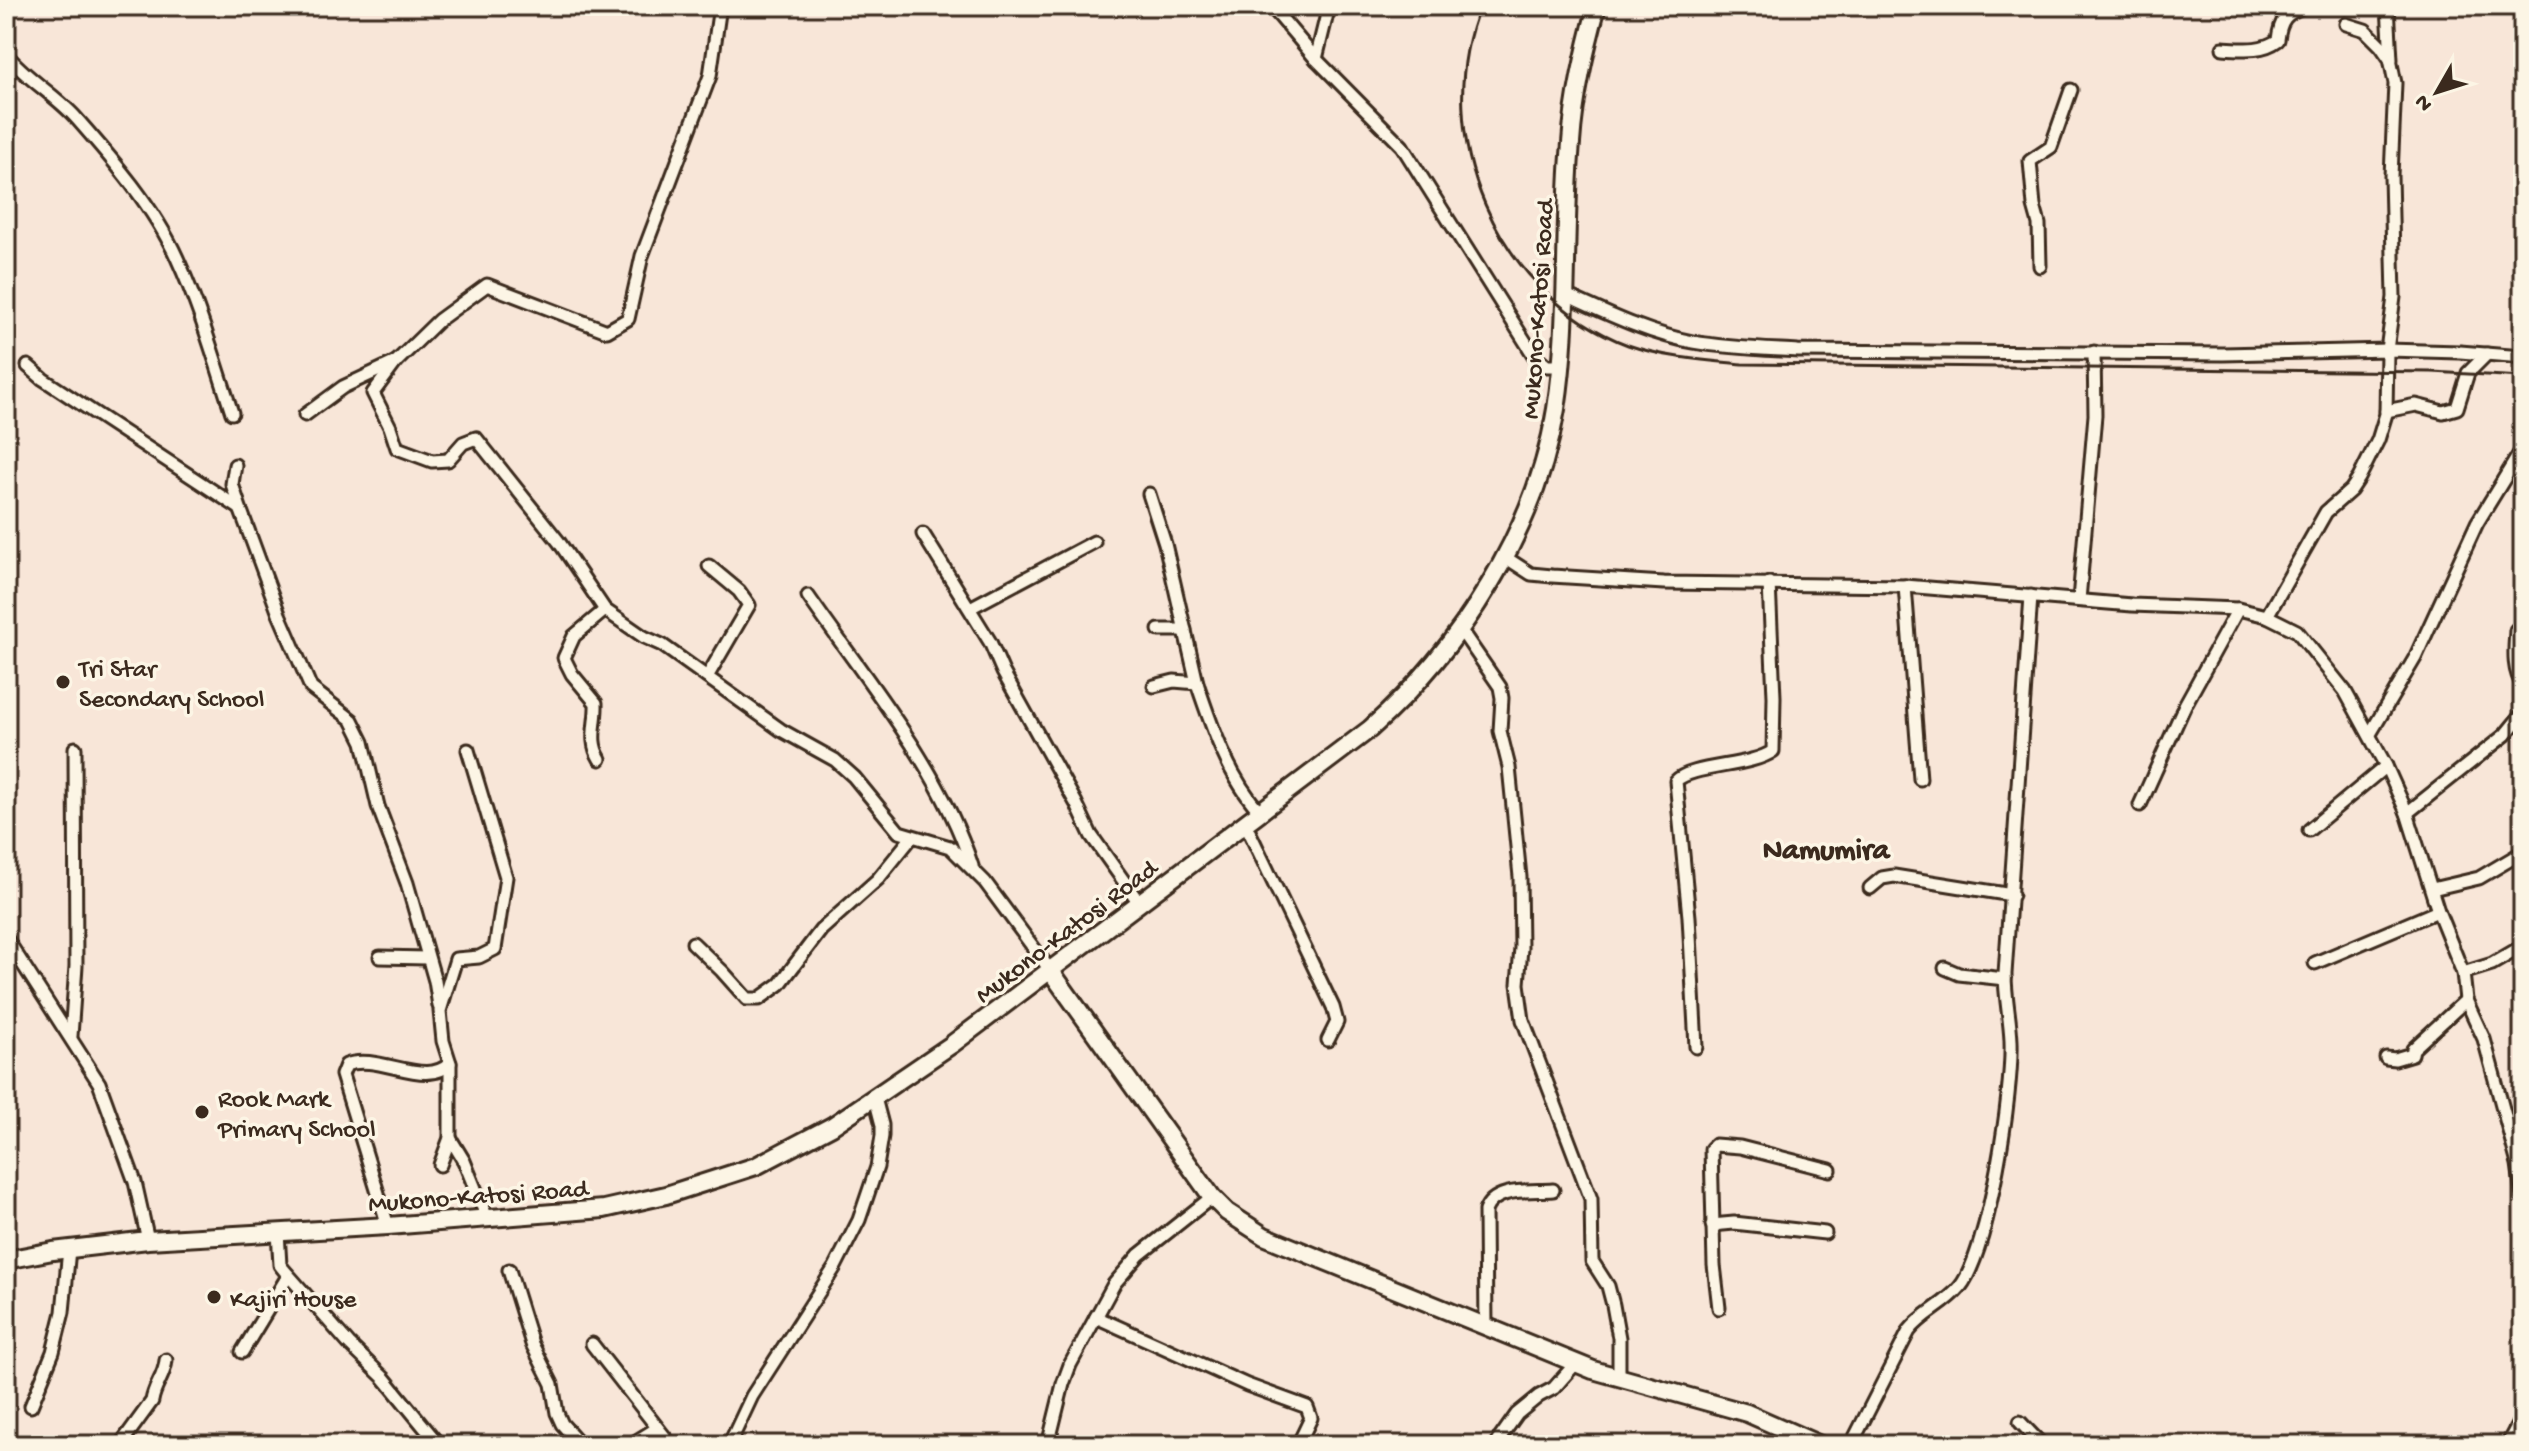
<svg xmlns="http://www.w3.org/2000/svg" width="2529" height="1451" viewBox="0 0 2529 1451" font-family="'Gochi Hand',sans-serif">
	<style>
		.lines { fill: none; stroke-linecap: round; stroke-linejoin: round }
		.street-casing { stroke: #3b2a1e; stroke-width: 17 }
		.secondary-casing { stroke: #3b2a1e; stroke-width: 22 }
		.street { stroke: #fcf5e5; stroke-width: 11 }
		.secondary { stroke: #fcf5e5; stroke-width: 16 }
		.rail { stroke: #3b2a1e; stroke-width: 3 }
		.poi-dot { fill: #3b2a1e; stroke: #fcf5e5; stroke-width: 3 }
		.labels { text-anchor: middle; stroke-width: 7; stroke-linejoin: round; paint-order: stroke }
		.street-label { font-size: 26px; fill: #3b2a1e; stroke: #fcf5e5 }
		.poi-label { font-size: 26px; fill: #3b2a1e; stroke: #fcf5e5; text-anchor: start }
		.quarter-label { font-size: 30px; font-weight: bold; fill: #3b2a1e; stroke: #fcf5e5 }
	</style>
	<rect width="100%" height="100%" fill="#f8e6d8"/>
	<filter id="ink" filterUnits="userSpaceOnUse"><feTurbulence type="fractalNoise" baseFrequency=".0125" numOctaves="2"/><feDisplacementMap in="SourceGraphic" scale="16" xChannelSelector="R" yChannelSelector="G"/><feConvolveMatrix kernelMatrix="1 2 1 2 8 2 1 2 1" color-interpolation-filters="sRGB"/></filter>
	<g filter="url(#ink)">
		<g class="lines">
			<defs>
				<g id="street">
					<path d="M1271,6l45,53 86,87 131,208 14,12h14"/>
					<path d="M2388,6l3,54"/>
					<path d="M2223,48c19,1 39,4 55,-8 2,-20 8,-27 26,-34"/>
					<path d="M6,54c20,25 50,41 71,65 37,42 77,88 100,139 23,50 38,103 55,155"/>
					<path d="M1316,59l13,-53"/>
					<path d="M2040,266l-1,-42 -5,-18 -4,-45 21,-14 20,-57"/>
					<path d="M1566,295c40,18 83,39 127,47 35,6 70,7 105,9l425,3 164,-4 73,2 63,5"/>
					<path d="M396,362l-23,31 17,34 7,21 35,13 16,-1 15,-17 13,-5 83,104 46,68 39,27 18,8 119,85 54,30 19,17 45,55 51,15 35,35 65,88"/>
					<path d="M28,366l15,13 196,129"/>
					<path d="M2386,411l30,-6 27,7 14,-4 11,-35 19,-19"/>
					<path d="M305,415l38,-28 53,-25 43,-42 48,-35 120,46 21,-12 14,-63 68,-180 10,-70"/>
					<path d="M235,465l-3,19 8,24 39,106 32,74 41,32 11,22 15,64 29,77 28,98 4,25"/>
					<path d="M1149,494l16,50 32,139 -23,-2 -20,5"/>
					<path d="M923,534l67,108 13,30 73,131 15,32 49,69"/>
					<path d="M1505,557l26,17 21,2 112,7 241,3 227,19 106,4 29,7 30,15 48,60 41,75 21,47 31,98 25,62 3,27 18,39 34,125 5,34"/>
					<path d="M1905,586l15,193"/>
					<path d="M808,596c58,84 133,173 164,270"/>
					<path d="M2079,600l16,-185 -1,-63"/>
					<path d="M970,608l124,-66"/>
					<path d="M2267,616l59,-104 25,-22 8,-12 19,-38 8,-26 1,-64 7,-53 -3,-121 4,-93 -5,-24 -9,-13 -16,-16 -19,-6"/>
					<path d="M1460,629l40,58 2,11 -2,33 9,36 11,110 1,71 -3,36 5,36 68,179 1,62 16,25 5,19 6,33v39"/>
					<path d="M1159,630h26"/>
					<path d="M2516,630c-1,19 -4,39 7,55"/>
					<path d="M707,677l42,-72 -10,-14 -30,-25"/>
					<path d="M1197,683c15,45 32,95 64,130"/>
					<path d="M2370,734l45,-76 62,-135 46,-75"/>
					<path d="M600,759c-12,-19 -3,-35 -4,-56l-24,-29 -8,-16 10,-22 31,-26"/>
					<path d="M2140,805l45,-100 53,-96"/>
					<path d="M2407,813l98,-78 18,-22"/>
					<path d="M1246,825l87,182 4,15 -9,18"/>
					<path d="M2309,830l77,-64"/>
					<path d="M1870,888l12,-10 12,-2 118,19"/>
					<path d="M2432,889l47,-11 44,-26"/>
					<path d="M6,938l93,145 36,99 13,58"/>
					<path d="M693,943l29,28 25,28h12l21,-15 41,-54 57,-51 34,-42"/>
					<path d="M380,957l47,1"/>
					<path d="M2315,963l123,-52"/>
					<path d="M1945,968l14,6 46,5"/>
					<path d="M2463,973l29,-9 31,-18"/>
					<path d="M71,1036l5,-70 -1,-218"/>
					<path d="M1696,1047l-7,-130 -13,-136c15,-16 75,-14 97,-30l1,-54 -5,-114"/>
					<path d="M2386,1058l9,1 17,-5 1,-5 53,-49"/>
					<path d="M450,1138l14,23 23,57"/>
					<path d="M440,1165l10,-27v-75"/>
					<path d="M1712,1225l22,-2 91,10"/>
					<path d="M388,1226l-46,-151 4,-10c31,-13 81,24 104,-2l-7,-22 -3,-30 16,-52 23,-2 16,-8 11,-72 -38,-127"/>
					<path d="M278,1232l2,33 4,5 65,74 35,34 55,67"/>
					<path d="M509,1270l23,74 20,40 5,29 5,11 19,21"/>
					<path d="M1719,1308l-5,-43 -3,-116 4,-4 25,2 90,23"/>
					<path d="M1096,1317l151,68 60,22 4,11 -13,27"/>
					<path d="M1486,1328l-1,-117c9,-25 46,-19 68,-21"/>
					<path d="M592,1344l79,101"/>
					<path d="M242,1352l46,-76"/>
					<path d="M31,1406l22,-54 10,-40 6,-63"/>
					<path d="M2020,1422l22,23"/>
					<path d="M120,1445l32,-44c2,-15 13,-25 14,-41"/>
					<path d="M630,1445l26,-16"/>
					<path d="M729,1445l23,-49 83,-129 24,-47 18,-53 5,-31v-11l-7,-27"/>
					<path d="M1048,1445l15,-61 7,-19 44,-81 25,-29 73,-58"/>
					<path d="M1495,1445l22,-31 22,-18 15,-8 22,-25"/>
					<path d="M1851,1445l58,-114c14,-18 36,-26 51,-44 29,-36 53,-197 51,-246 -1,-23 -6,-44 -6,-67l26,-378"/>
					<path d="M2325,1445l1,-1"/>
					<path d="M2507,1445l16,-30"/>
				</g>
				<g id="secondary">
					<path d="M1050,970l162,227 15,15 37,24 329,134 154,43 73,32"/>
					<path d="M6,1260l47,-9 95,-11 240,-14 216,-17 62,-14 90,-29 76,-40 119,-81 419,-316c90,-80 167,-200 186,-320 14,-88 7,-178 15,-266 3,-46 14,-92 26,-137"/>
				</g>
			</defs>
			<use href="#street" class="street-casing"/>
			<use href="#secondary" class="secondary-casing"/>
			<use href="#street" class="street"/>
			<use href="#secondary" class="secondary"/>
			<path class="rail" d="M1480,6c-52,129 17,289 148,339 37,13 76,15 114,19l690,8 91,5"/>
		</g>
	</g>
	<g class="poi-dot">
		<circle cx="63" cy="682" r="8"/>
		<circle cx="202" cy="1112" r="8"/>
		<circle cx="214" cy="1297" r="8"/>
	</g>
	<g class="labels">
		<g class="street-label">
			<text transform="translate(1536 309) rotate(-86)" y="9">Mukono-Katosi Road</text>
			<text transform="translate(1065 930) rotate(-37)" y="9">Mukono-Katosi Road</text>
			<text transform="translate(478 1194) rotate(-4)" y="9">Mukono-Katosi Road</text>
		</g>
		<g class="poi-label">
			<text x="79" y="676">Tri Star<tspan x="79" dy="30">Secondary School</tspan></text>
			<text x="218" y="1106">Rook Mark<tspan x="218" dy="30">Primary School</tspan></text>
			<text x="230" y="1306">Kajiri House</text>
		</g>
		<g class="quarter-label">
			<text x="1826" y="858">Namumira</text>
		</g>
	</g>
	<rect width="2529" height="1451" fill="none" stroke="#fcf5e5" stroke-width="32"/>
	<rect x="16" y="16" width="2497" height="1419" fill="none" stroke="#3b2a1e" stroke-width="3" filter="url(#ink)"/>
	<g transform="translate(2437 92) rotate(231)" stroke="#fcf5e5" stroke-width="6" paint-order="stroke">
	<path d="M0-6L14 30L0 20L-14 30Z" fill="#3b2a1e"/>
	<text y="-12" font-size="22" font-weight="bold" text-anchor="middle" fill="#3b2a1e">N</text>
	</g>
</svg>
